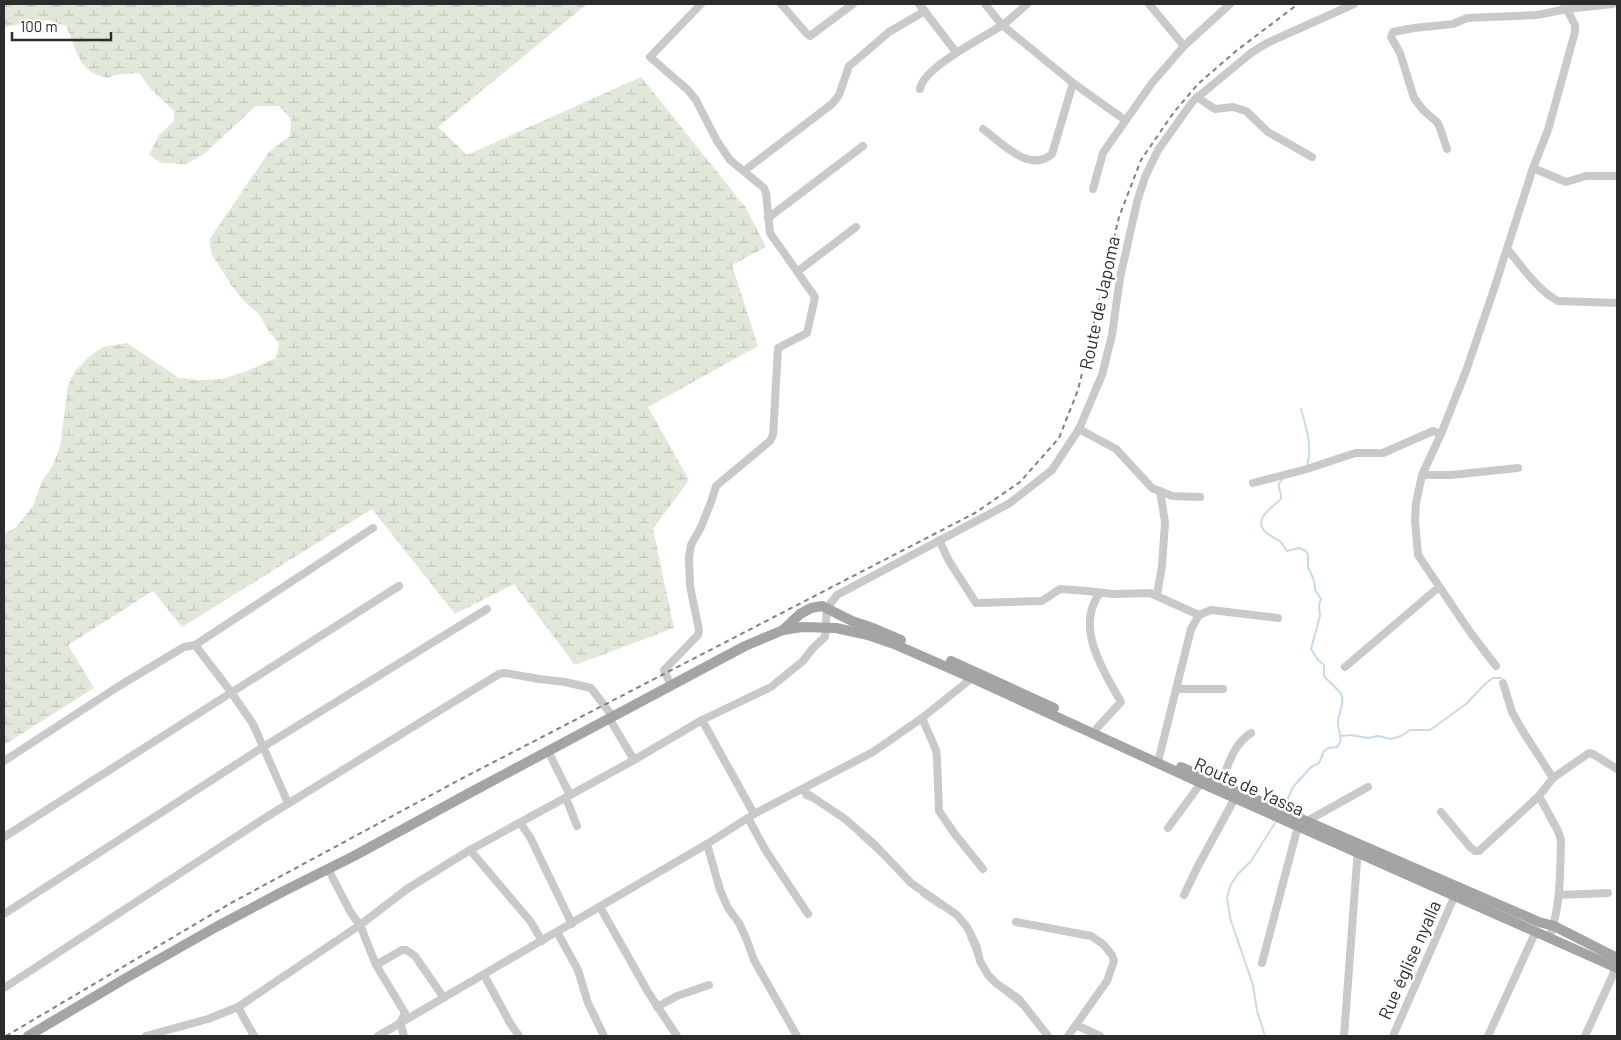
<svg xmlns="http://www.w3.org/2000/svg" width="1621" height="1040" viewBox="0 0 1621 1040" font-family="Barlow,sans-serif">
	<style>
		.wetland { fill: url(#wetland-marsh) }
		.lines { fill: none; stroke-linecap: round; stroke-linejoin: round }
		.stream { stroke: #c8dae7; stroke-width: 2 }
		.minor { stroke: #c9c9c9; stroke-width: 8 }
		.major { stroke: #a4a4a4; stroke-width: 10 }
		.rail { stroke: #818181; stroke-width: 2; stroke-dasharray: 5 4; stroke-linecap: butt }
		.labels { text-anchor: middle; stroke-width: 5; stroke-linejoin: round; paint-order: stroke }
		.street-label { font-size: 18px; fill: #2c2c2c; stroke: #fff }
	</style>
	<defs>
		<pattern id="wetland-marsh" width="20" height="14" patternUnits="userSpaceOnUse" patternTransform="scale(1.25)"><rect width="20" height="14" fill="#e1e8da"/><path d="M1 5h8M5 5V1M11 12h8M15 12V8" fill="none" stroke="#c1c7bb"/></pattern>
	</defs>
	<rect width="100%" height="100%" fill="#fff"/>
	<path class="wetland" d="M4,4h583l-149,123 29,28 174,-78 105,131 20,39 -34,18 26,81 -110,61 41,73 -36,49 21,99 -99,37 -61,-81 -59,30 -83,-105 -190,118 -29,-36 -85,54 26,43 -90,57v-211l12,-7 17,-21 9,-25 10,-14 8,-20 8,-62 7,-14 16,-16 12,-8 24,-4 52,35 19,2 24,-1 25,-8 29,-13 3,-14 -11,-14 -9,-16 -15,-13 -12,-15 -20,-31 -3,-15 60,-88 21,-16 1,-17 -12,-13h-23l-52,48 -18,10 -24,-1 -13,-8 10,-20 15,-14v-10l-23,-22 -12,-16 -24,2 -7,3c-5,-2 -14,-3 -18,-7 -13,-9 -17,-31 -24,-45l-19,-6 -43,7z"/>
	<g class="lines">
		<g class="stream">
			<path d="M1301,409c5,18 12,38 6,57"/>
			<path d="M1284,478c-10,7 -2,12 -3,21 -6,5 -12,10 -17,16 -10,14 7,21 16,26 3,3 4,7 7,10l12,-3 7,3 2,4v12l6,13 1,10 6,9 -2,6 1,11 -9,33 7,11 6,5v11c5,6 13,12 17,18 4,8 -2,19 -3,27 -1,11 7,18 -1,26l-9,1 -4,3 -5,12 -8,4 -18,20 -8,18"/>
			<path d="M1341,736l10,-1 17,3 10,-2 13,3 10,-3 9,-6h20l36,-26 20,-21 7,-5h8"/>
			<path d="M803,797l7,3"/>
			<path d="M858,835l22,20"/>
			<path d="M921,895l19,13"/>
			<path d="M968,937l7,17"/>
			<path d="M988,980l33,27"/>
			<path d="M1265,1036l-8,-25 -4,-26 -23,-67 -3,-21 4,-13 7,-10 13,-13 24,-38"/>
		</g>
		<g class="minor">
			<path d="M781,4l26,30 3,2 43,-32"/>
			<path d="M919,4l37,48"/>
			<path d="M985,4l17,21 71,58 52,37"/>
			<path d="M1149,4l35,42"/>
			<path d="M920,89c3,-21 62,-51 81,-63 9,-6 18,-15 26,-22"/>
			<path d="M1197,97l18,12 18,-2 13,4 22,21 44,25"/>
			<path d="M983,129c18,13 46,45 69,25l21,-71"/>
			<path d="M1447,149l-7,-21 -3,-6 -13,-11 -10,-13 -14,-45 -9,-16 2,-5 21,-4 39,-4 14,-6 70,-3 30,-6 46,-5"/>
			<path d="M1533,168l33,14 20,-6h31"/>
			<path d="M744,171l88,-67 7,-9 10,-29 5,-4 35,-30 36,-21"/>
			<path d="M1093,189l10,-36 4,-6 45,-64 32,-37 46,-42"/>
			<path d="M768,218l95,-72"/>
			<path d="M1507,249c15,17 30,41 51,52l59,2"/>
			<path d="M798,271l58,-44"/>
			<path d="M1079,429l37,20 36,39 20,8 28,1"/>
			<path d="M1422,475h29l67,-7"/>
			<path d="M1253,483l54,-14 42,-14 7,-2h27l50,-22 8,3"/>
			<path d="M939,540l10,21 27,42 66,-2 18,-12 27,2 26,3 37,-1 49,22"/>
			<path d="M1157,595l5,-29 3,-44 -5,-31"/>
			<path d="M195,645l178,-117"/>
			<path d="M1496,666l-26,-34 -52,-77 -3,-35 1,-17 6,-28 19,-41 25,-63 27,-79 40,-124 15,-38 27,-98v-7l-11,-21"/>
			<path d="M1345,667l94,-80"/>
			<path d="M1503,683l9,29 10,18 31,48"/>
			<path d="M671,686l-7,-16 34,-35 1,-5 -9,-44 -1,-29 2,-12 10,-18 10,-25 5,-16 54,-45 3,-6 5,-87 29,-15 8,-36 -45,-64 -4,-40 -2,-5 -34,-28 -13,-19 -21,-41 -8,-10 -38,-33 51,-53"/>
			<path d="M1176,689h47"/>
			<path d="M609,718l25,42"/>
			<path d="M922,718l14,32 1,9 2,52 15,22 29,36"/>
			<path d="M702,720l52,94"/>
			<path d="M1097,728l24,-26c-17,-30 -47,-75 -21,-109"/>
			<path d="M548,751l22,44"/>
			<path d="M4,761l115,-75 65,-39 11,-2 36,47 22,32 35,79"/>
			<path d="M1156,763l3,-5 32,-129 8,-14 12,-5 67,8"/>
			<path d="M1219,789c8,-20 13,-44 32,-56"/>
			<path d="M802,790l43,29 29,25 37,39 46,32 10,12 9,18 4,16 8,14 8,8 23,16 29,37"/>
			<path d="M1539,796l19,35 3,9c-1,33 0,67 -12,98"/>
			<path d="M566,798l11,28"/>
			<path d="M1441,812l29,35 5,4h4l60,-55 14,-18 36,-25 4,1 24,15"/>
			<path d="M748,818l18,33 42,63"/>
			<path d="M520,823l10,14 42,87"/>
			<path d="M1168,828l33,-45"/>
			<path d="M4,837l395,-251"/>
			<path d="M707,844l13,46 8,18 11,15 7,15 8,22 43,76"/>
			<path d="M470,850l61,72 11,19"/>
			<path d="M328,869l23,44 9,12 16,40 29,48 -5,10 4,13"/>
			<path d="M1184,895l14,-29 37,-68"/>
			<path d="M1559,895l49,-2"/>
			<path d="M600,907l48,85 29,44"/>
			<path d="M4,914l259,-167 224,-138"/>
			<path d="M1016,922l75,14 12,8 9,11 2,6 -7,20 -39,55"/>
			<path d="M557,932l21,38 10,33 16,33"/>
			<path d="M1262,963l36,-137 70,-39"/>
			<path d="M376,965l26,-15h4l9,6 29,42"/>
			<path d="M484,975l26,48 9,13"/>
			<path d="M4,988l264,-172 231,-142 6,-1 34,6 26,3 26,6 22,29"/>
			<path d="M238,1007l16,29"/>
			<path d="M657,1007l20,-11 32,-11"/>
			<path d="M1076,1025l24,11"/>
			<path d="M146,1036l62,-17 30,-12 122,-82 47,-36 63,-39 164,-90 68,-40 69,-33 32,-26 10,-13 12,-11 2,-29 10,-13 173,-92 42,-33 27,-41 23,-54 10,-40 8,-57 17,-76 8,-25 13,-27 35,-49 58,-48 16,-10 87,-39"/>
			<path d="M378,1036l329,-192 47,-30 119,-62 49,-34 50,-40 2,-3"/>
			<path d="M1344,1036l14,-188"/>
			<path d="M1393,1036l62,-141"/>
			<path d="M1488,1036l48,-105"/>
			<path d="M1585,1036l32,-70"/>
		</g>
		<g class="major">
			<path d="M783,630l17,-16 11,-6 11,-2 30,15 21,7 28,12"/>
			<path d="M951,661l103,47"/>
			<path d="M1181,767l358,155 15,4 63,32"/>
			<path d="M28,1036l98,-58 90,-51 66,-35 72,-36 110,-60 281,-150 38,-16 19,-3 34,1 32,7 26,9 78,34 229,105 416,185"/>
		</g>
		<path class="rail" d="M6,1036l225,-133 230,-124 514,-266 45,-31 39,-44 19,-48 41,-173 22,-57 33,-48 24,-28 38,-33 62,-47"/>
	</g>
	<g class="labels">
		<g class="street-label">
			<text transform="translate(1100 303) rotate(-78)" y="6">Route de Japoma</text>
			<text transform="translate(1249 787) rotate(24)" y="6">Route de Yassa</text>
			<text transform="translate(1410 960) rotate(-66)" y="6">Rue église nyalla</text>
		</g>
	</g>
	<rect width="1621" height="1040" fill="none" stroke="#2c2c2c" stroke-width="10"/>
	<path d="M12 32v8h99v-8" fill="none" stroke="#2c2c2c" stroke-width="2.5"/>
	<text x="20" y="32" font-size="15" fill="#2c2c2c" stroke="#ffffff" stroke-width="4" paint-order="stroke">100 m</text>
</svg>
